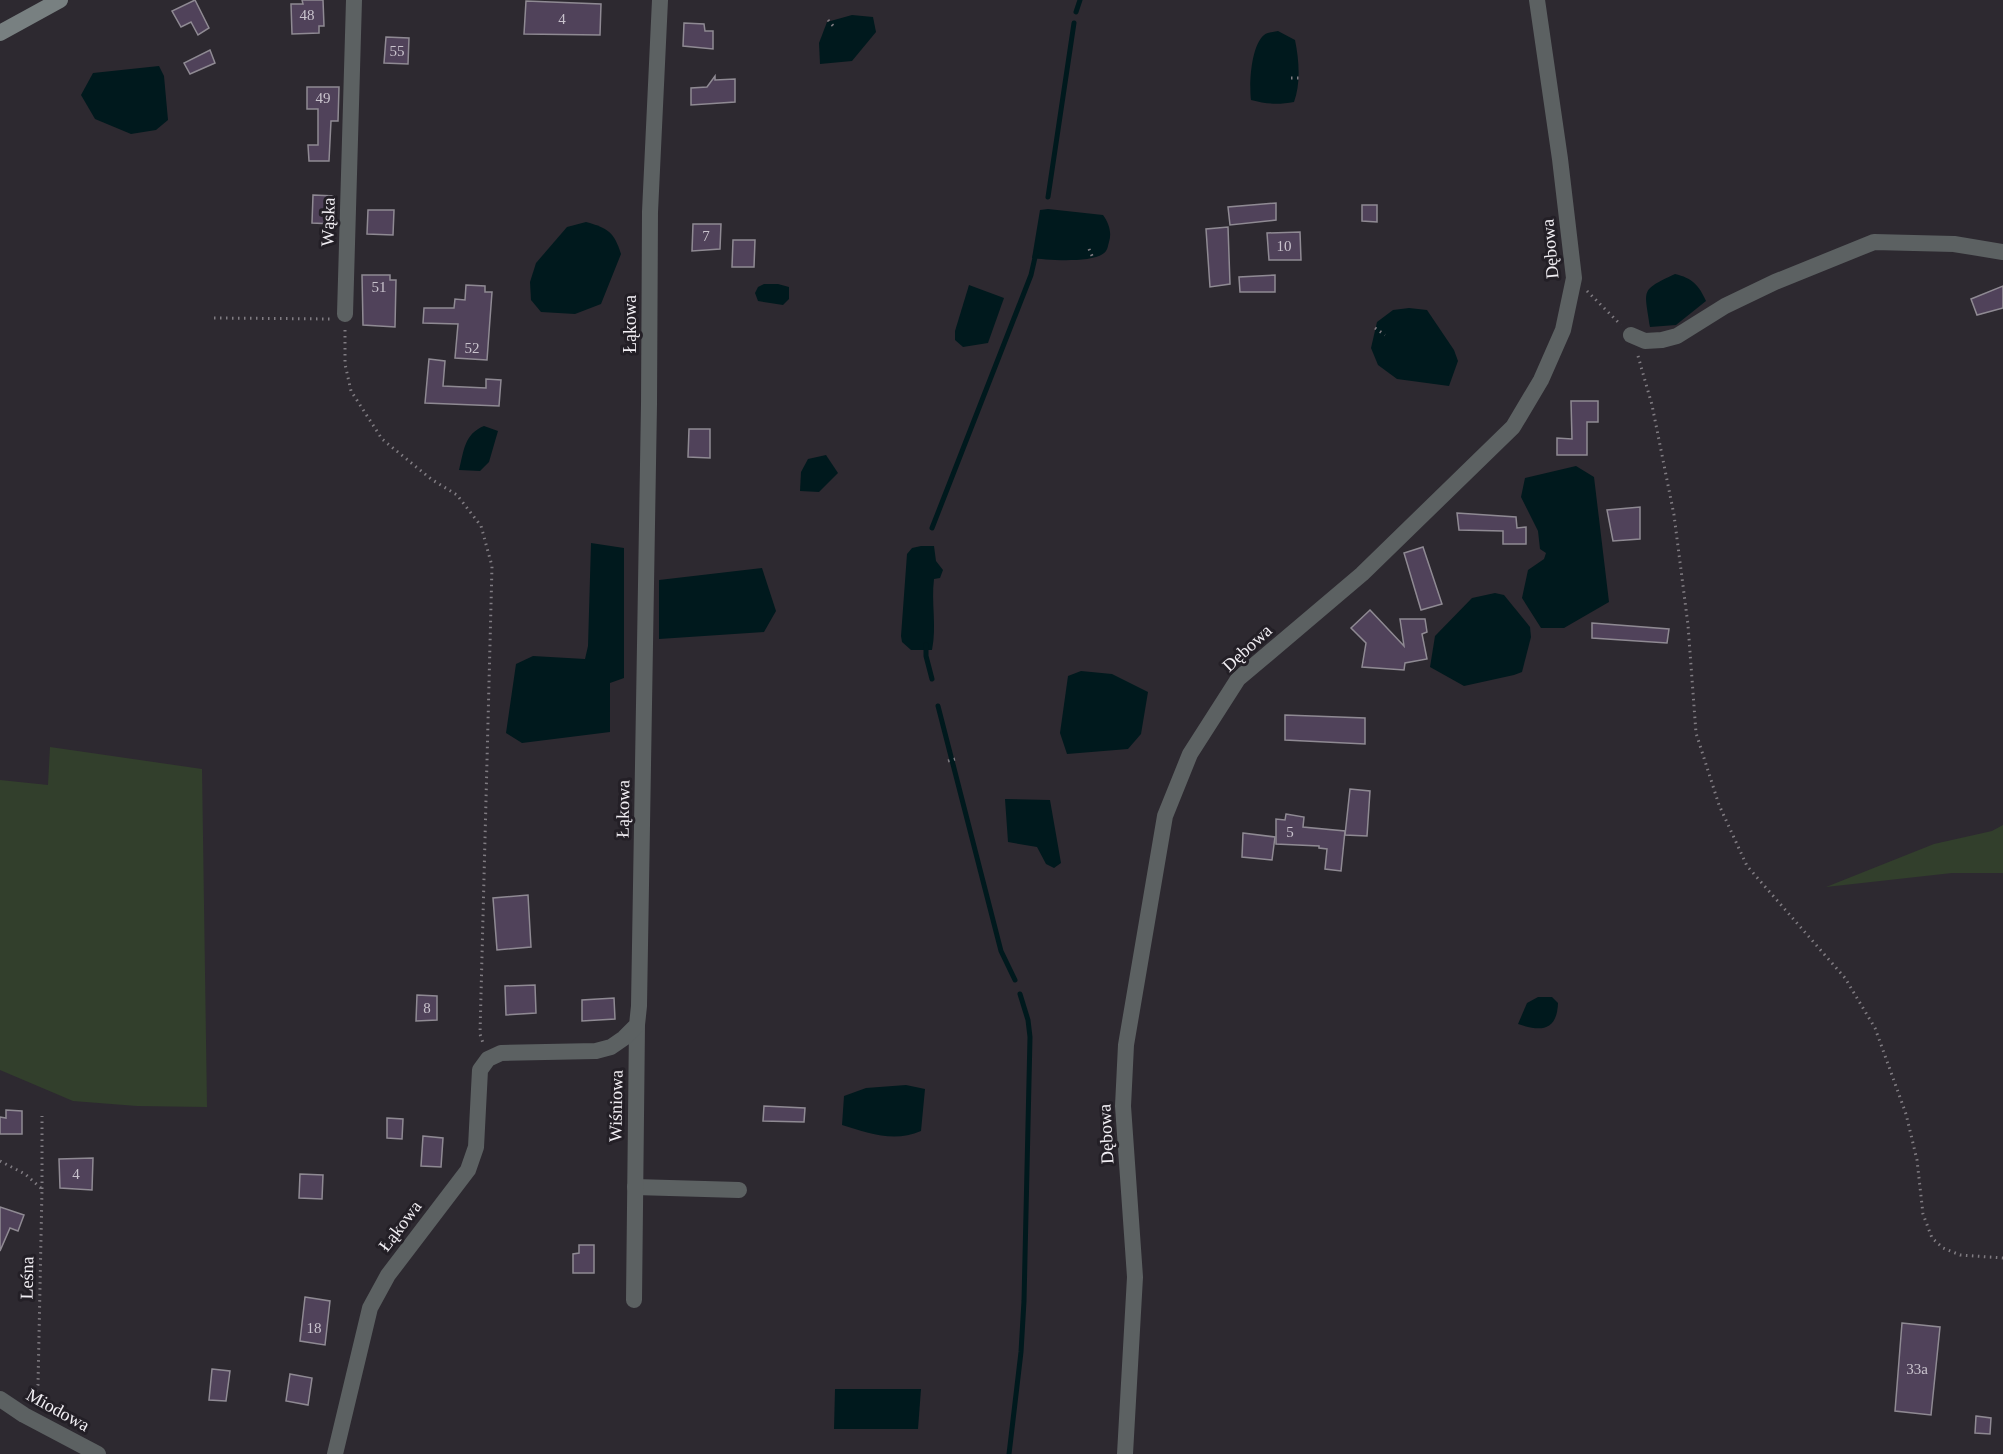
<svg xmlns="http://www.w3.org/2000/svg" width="2003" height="1454" viewBox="0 0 2003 1454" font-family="'Times New Roman',serif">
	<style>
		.green { fill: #323f2c }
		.water { fill: #00191d }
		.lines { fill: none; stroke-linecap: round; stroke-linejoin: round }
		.stream { stroke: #00191d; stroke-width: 5 }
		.building { fill: #50425a; stroke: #8f8a93; stroke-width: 1.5 }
		.path { stroke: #807c82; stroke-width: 3; stroke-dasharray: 1.5 4.5; stroke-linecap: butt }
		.minor { stroke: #5c6162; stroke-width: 16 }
		.secondary { stroke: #788081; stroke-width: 16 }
		.labels { text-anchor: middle; stroke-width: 6; stroke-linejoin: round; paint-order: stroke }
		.number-label { font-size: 15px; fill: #c9c3cd }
		.street-label { font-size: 18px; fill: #f1eef3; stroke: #231f26 }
	</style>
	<rect width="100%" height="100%" fill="#2d2930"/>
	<g class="green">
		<path d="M50,747l152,22 5,338 -70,-1 -64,-5 -73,-31v-290l48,5z"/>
		<path d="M2003,825v48h-51l-126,14 108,-43 58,-13z"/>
	</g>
	<g class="water">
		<path d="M852,15l21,2 3,15 -24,29 -32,3 -1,-21 8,-21z"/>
		<path d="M1278,31l17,9c4,19 6,43 -1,62 -16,3 -28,2 -43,-2 -2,-16 0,-54 13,-65 4,-3 9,-3 14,-4z"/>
		<path d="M159,66l5,10 4,44 -12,10 -25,4 -36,-15 -14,-24 12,-22z"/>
		<path d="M1048,209l55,6c6,8 9,18 6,27 -1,3 -1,6 -3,9 -9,13 -60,9 -74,7l8,-48z"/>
		<path d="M586,222c22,6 28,10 35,32l-20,50 -26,10 -34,-2 -10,-12 -1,-18 6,-19 31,-36z"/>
		<path d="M1675,274c17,4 24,11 31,27l-30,24 -26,2c-5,-38 -11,-36 25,-53z"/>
		<path d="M764,284h14l11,3v12l-6,6 -25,-4 -3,-8 3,-6z"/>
		<path d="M969,285l35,13 -16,45 -25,4 -8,-7v-9z"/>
		<path d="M1409,308l18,2 27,40 4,11 -9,25 -52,-7 -19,-14 -7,-17 6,-26 16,-12z"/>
		<path d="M484,426l14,5 -9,31 -9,9 -21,-1c5,-19 5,-36 25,-44z"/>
		<path d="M826,455l12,18 -19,19 -19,-1 1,-19 7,-13z"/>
		<path d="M1576,466l18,11 15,125 -45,26h-23l-19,-30 6,-28 16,-11 2,-6 -6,-4 -2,-18 -17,-34 4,-19z"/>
		<path d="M591,543l33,5v130l-14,5v49l-88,11 -16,-10 10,-69 17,-8 52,3 3,-13z"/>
		<path d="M921,546h13l2,15 7,9 -3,8 -6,1c-3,24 3,47 -2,71h-21l-9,-8 -1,-6 6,-82 5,-6z"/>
		<path d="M762,568l14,43 -12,21 -105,7v-59z"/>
		<path d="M1495,593l9,2 26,32 1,10 -9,35 -8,3 -50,11 -34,-19 5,-31 37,-38z"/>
		<path d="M1081,671l31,3 36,18 -7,42 -13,15 -61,5 -7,-21 8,-57z"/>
		<path d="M1005,799l45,1 11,63 -7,5 -8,-4 -9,-17 -29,-5z"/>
		<path d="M1538,997h14l6,6c-1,28 -17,29 -40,21l9,-21z"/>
		<path d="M906,1085l19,4 -4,42c-27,12 -53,2 -79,-6l2,-29 22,-8z"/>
		<path d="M835,1389h86l-3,40h-84z"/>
	</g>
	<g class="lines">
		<g class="stream">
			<path d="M1076,12l4,-12"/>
			<path d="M1048,197l26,-174"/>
			<path d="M932,528l99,-253 5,-22"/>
			<path d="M926,645v11l6,23"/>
			<path d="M938,706l63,245 14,29"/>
			<path d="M1009,1454l12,-102 3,-51 6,-264 -2,-17 -8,-26"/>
		</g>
	</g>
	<g class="building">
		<path d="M195,0l14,28 -11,7 -7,-13 -10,5 -9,-16z"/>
		<path d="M302,0h21l1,26h-5v7l-27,1 -1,-30h12z"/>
		<path d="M526,1l75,3 -1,31 -76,-1z"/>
		<path d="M684,23l20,1 1,7h8v18l-30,-3z"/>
		<path d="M386,37l23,1 -1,26 -24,-1z"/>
		<path d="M210,50l5,13 -25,11 -6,-11z"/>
		<path d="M715,76v4l20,-1v23l-44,3v-17l16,-1z"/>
		<path d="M307,87h32l-1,34h-7l-2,40h-20l-1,-16h10v-36h-11z"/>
		<path d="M313,195l22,1 -1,28 -22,-1z"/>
		<path d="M1276,203v17l-46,5 -2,-18z"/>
		<path d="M1362,205h15v17l-15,-1z"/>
		<path d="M368,210h26l-1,25 -26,-1z"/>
		<path d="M693,224h28l-1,25 -28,2z"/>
		<path d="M1228,227l2,57 -20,3 -4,-58z"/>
		<path d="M1300,232l1,28h-32l-2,-27z"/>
		<path d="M733,240h22l-1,27h-22z"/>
		<path d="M362,275h28v5h6l-1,47 -32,-2z"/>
		<path d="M1275,275v17h-35l-1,-15z"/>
		<path d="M466,285l19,1v6h7l-5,68 -32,-2 3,-34 -35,-1 1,-15h30l1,-9 10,1z"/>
		<path d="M2003,286v22l-26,7 -6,-16z"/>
		<path d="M429,359l16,2 -2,25 43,2v-9l15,1 -2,26 -74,-3z"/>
		<path d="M1571,401h27v21h-11v33h-30v-17l15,1z"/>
		<path d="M689,429h21v29l-22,-1z"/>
		<path d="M1640,507v32l-27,2 -6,-31z"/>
		<path d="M1457,513l59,4 1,11 9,-1v17h-23v-13l-44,-1z"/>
		<path d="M1423,547l19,57 -21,6 -17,-57z"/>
		<path d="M1370,610l34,36 -4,-27h25l2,13 -5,2 5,25 -22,4 -1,7 -42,-3 4,-24 -15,-15z"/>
		<path d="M1592,623l77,6 -2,14 -75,-5z"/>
		<path d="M1285,715l80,3v26l-80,-4z"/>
		<path d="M1350,789l20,2 -3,45 -22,-1z"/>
		<path d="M1286,814l18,3 -1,10 42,4 -4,40 -16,-2 2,-20 -8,-1v-2l-43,-2v-25l9,1z"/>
		<path d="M1243,833l32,4 -3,23 -30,-3z"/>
		<path d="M528,895l3,52 -34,3 -4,-52z"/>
		<path d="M535,985l1,28 -30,2 -1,-29z"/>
		<path d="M417,995l20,1v24l-21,1z"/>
		<path d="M614,998l1,21 -33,2v-21z"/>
		<path d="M764,1106l41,2 -1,14 -41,-1z"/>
		<path d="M6,1110l16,1v23h-22v-17l6,1z"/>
		<path d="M387,1118l16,1 -1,20 -15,-1z"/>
		<path d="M423,1136l20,2 -2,29 -20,-1z"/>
		<path d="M93,1158l-1,32 -32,-2 -1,-29z"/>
		<path d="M300,1174l23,1 -1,24 -23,-1z"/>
		<path d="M0,1207l24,8 -6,16 -8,-3 -10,23z"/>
		<path d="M579,1245h15v28h-21v-19l6,-1z"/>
		<path d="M305,1297l25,4 -5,44 -25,-4z"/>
		<path d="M1902,1323l38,4 -9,88 -36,-4z"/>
		<path d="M212,1369l18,2 -4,30 -17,-1z"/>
		<path d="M290,1374l22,4 -4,27 -22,-4z"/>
		<path d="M1976,1416l15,2 -1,16 -15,-1z"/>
	</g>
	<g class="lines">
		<g class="path">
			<path d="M828,20l7,8"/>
			<path d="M1291,78h9"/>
			<path d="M1089,249l4,9"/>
			<path d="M1587,291l34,34"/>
			<path d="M214,318l118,1"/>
			<path d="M1375,328l10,7"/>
			<path d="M345,330v34l6,27 31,48 49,40 26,16 24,31 11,40 -12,468 3,9"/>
			<path d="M1638,356l14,49 22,110 14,110 8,108 23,72 28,61 98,112 30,50 31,86 11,46 6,54 9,24 11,10 17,7 43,3"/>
			<path d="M948,761l7,-2"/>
			<path d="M0,1161l25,13 17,15 -4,196 -6,15"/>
			<path d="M42,1189v-73"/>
		</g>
		<g class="minor">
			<path d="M345,314l9,-314"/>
			<path d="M1631,335l14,6 17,-1 15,-4 48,-30 50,-24 99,-40 80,2 49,8"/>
			<path d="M635,1187l104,3"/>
			<path d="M634,1300l3,-275"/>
			<path d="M0,1399l24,16 74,39"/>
			<path d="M335,1454l35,-146 18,-33 80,-105 8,-23 4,-77 8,-11 13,-6 95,-2 15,-4 13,-9 13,-13 2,-19 10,-602 1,-192 10,-212"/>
			<path d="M1125,1454l10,-177 -12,-171 3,-61 39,-229 25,-62 48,-75 124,-105 151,-147 28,-47 22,-50 11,-52 -14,-119 -23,-159"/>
		</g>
		<path class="secondary" d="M0,33l60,-33"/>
	</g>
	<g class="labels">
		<g class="number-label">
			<text x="307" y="20">48</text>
			<text x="562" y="24">4</text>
			<text x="397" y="56">55</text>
			<text x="323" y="103">49</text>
			<text x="706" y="241">7</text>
			<text x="1284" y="251">10</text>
			<text x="379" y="292">51</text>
			<text x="472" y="353">52</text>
			<text x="1290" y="837">5</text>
			<text x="427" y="1013">8</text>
			<text x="76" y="1179">4</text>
			<text x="314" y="1333">18</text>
			<text x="1917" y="1374">33a</text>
		</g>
		<g class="street-label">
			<text transform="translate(328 222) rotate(-88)" y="6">Wąska</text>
			<text transform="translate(1550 249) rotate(-95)" y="6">Dębowa</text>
			<text transform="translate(630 324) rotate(-90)" y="6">Łąkowa</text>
			<text transform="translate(1247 648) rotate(-43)" y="6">Dębowa</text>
			<text transform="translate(623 809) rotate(-89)" y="6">Łąkowa</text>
			<text transform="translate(616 1106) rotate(-89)" y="6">Wiśniowa</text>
			<text transform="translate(1106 1134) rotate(-93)" y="6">Dębowa</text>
			<text transform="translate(400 1226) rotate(-53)" y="6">Łąkowa</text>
			<text transform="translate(27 1278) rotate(-89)" y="6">Leśna</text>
			<text transform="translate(58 1410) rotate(29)" y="6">Miodowa</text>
		</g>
	</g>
</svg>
